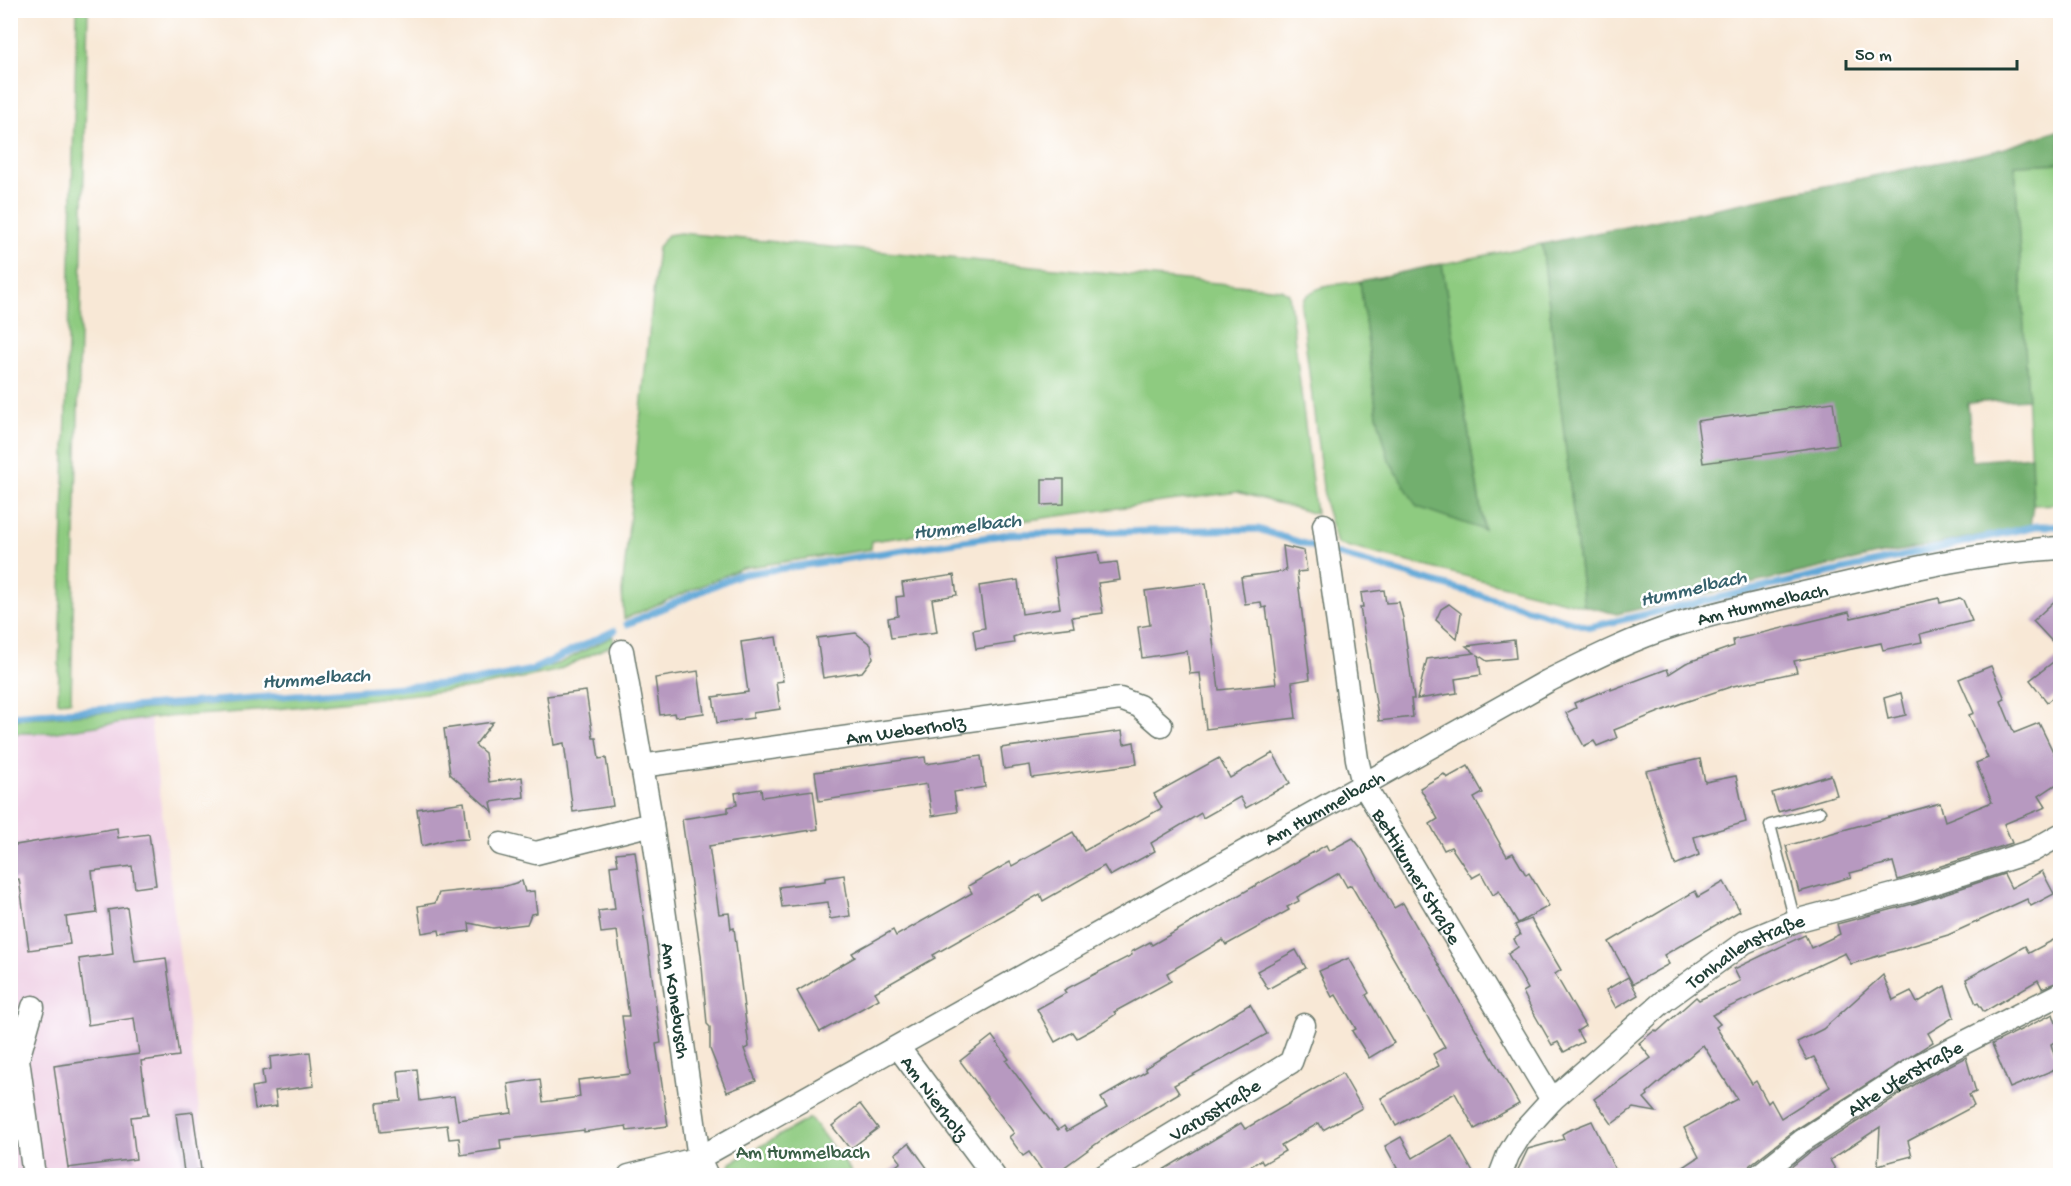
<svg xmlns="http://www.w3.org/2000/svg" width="2071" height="1186" viewBox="0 0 2071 1186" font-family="'Gochi Hand',sans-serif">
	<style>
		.built { fill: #efd0e5 }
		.green { fill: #8ecb80; stroke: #56845a; stroke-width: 1.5 }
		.forest { fill: #72af6e; stroke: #487651; stroke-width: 1.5 }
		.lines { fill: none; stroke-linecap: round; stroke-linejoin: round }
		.stream { stroke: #61a7d7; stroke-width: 7 }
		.building { fill: #b799c0 }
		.lane-casing { stroke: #6b796d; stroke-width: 13 }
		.street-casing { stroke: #6b796d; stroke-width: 25 }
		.lane { stroke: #fff; stroke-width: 10 }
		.street { stroke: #fff; stroke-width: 22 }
		.labels { text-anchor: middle; stroke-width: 5; stroke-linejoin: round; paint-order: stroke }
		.street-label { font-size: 20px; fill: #1f3d34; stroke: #fff }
		.park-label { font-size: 20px; fill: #3b6047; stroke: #fff }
		.water-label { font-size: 21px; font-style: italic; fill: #36626d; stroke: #fff }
	</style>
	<rect width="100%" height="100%" fill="#fff"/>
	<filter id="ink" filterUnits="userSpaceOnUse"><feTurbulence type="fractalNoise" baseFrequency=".0167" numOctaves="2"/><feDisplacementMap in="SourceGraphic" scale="12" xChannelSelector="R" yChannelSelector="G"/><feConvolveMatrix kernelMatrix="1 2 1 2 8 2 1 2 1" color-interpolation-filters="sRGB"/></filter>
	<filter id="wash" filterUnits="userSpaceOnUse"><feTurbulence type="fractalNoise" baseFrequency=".008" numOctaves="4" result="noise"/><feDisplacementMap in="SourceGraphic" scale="24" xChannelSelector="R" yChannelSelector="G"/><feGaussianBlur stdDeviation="1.35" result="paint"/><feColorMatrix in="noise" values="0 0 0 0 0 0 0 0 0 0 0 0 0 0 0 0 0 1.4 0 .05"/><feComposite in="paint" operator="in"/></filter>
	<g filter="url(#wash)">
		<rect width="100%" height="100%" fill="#f8e8d6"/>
		<path class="built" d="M150,718l57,457h-196l-1,-442h40z"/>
		<g class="green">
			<path d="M88,10l-17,691 -13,1 19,-691z"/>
			<path d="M2060,163v341l-27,1 -18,-340z"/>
			<path d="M680,233l601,56 8,5 27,220 -79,-22 -365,49 -1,8 -129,19 -118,51 -2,-27 36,-345 10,-12z"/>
			<path d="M1542,244l42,362 -247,-62 -12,-40 -24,-198c5,-22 39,-21 59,-25l17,134 107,114 -42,-265z"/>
			<path d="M613,636l1,8 -58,27 -84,17 -215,23 -107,7 -100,15h-39v-13l459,-36 62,-12 28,-9z"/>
			<path d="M810,1118l44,57h-126l3,-12z"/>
		</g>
		<g class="forest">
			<path d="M2060,130v33l-45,2 13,234 -60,4 4,58 59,-5 2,49 -3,21 -157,30 -256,58 -33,-8 -42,-362 453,-93z"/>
			<path d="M1442,264l42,266 -67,-23 -28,-47 -12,-45 -17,-134z"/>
		</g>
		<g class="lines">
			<g class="stream">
				<path d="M1337,554l253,73 446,-101h24"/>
				<path d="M627,624l111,-49 271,-41 249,-5 63,20"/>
				<path d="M10,716l460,-34 62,-12 82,-39"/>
			</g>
		</g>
		<g id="blocks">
			<g class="building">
				<path d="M1833,402l6,42 -136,19 -6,-42z"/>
				<path d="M1042,479h22v25l-22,1z"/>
				<path d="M1283,546l21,5 3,20 -10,1 13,107 -18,3 4,36 -90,11 -6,-56 -10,1 -3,-23 -45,7 -4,-31 12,-2 -5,-34 61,-8 13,107 57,-6 -10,-77 -4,1 -1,-6 -16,2 -4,-27 45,-6z"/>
				<path d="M1098,552l2,12 17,-2 3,18 -22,3 5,30 -31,4 2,10 -49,6 -12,4 1,6 -38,6 -3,-19 12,-2 -6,-42 39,-6 4,34 38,-6 -7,-50z"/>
				<path d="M954,575l3,20 -25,4 5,33 -46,6 -3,-20 10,-2 -2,-19 8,-1 -2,-13z"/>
				<path d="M1384,590l2,13 13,-1 4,16 11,81h-3l2,18 -34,4 -19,-114h3l-2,-14z"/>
				<path d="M2061,595v56l-28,-30z"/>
				<path d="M1939,598l1,5 20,-5 3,2 9,21 -52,13 2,8 -39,8 -2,-7 -87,18 3,11 -64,14 -51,17 -68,27 3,8 -20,8 -3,-5 -10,5 -18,-33 10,-5 -2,-5 37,-15v2l56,-21 2,5 17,-11 48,-17 -1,-6 116,-28 2,6z"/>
				<path d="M1449,604l12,9 -4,26 -21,-19 5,-11z"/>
				<path d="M856,633l15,12 2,13 -11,14 -39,6 -6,-40z"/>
				<path d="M776,637l7,44 -7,1 4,27 -27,4v5l-36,5 -4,-26 35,-5 -7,-50z"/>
				<path d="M1514,640l2,18 -29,3 -9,-6 3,20 -26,4 2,14 -40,6 10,-40 48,-6 -9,-7z"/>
				<path d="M2061,656v35l-14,11 -17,-22z"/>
				<path d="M1991,666l14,33 -4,2 13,32 25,-10 22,45v13l-22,15 7,11 -42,17 8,19 -114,37 -5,-18 -43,11 1,4 -52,15 -13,-46 154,-43 5,18 47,-19 -16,-39 12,-5 -19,-43 5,-2 -15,-34z"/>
				<path d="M698,671l6,42 -29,4 -1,-4 -14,2 -5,-37z"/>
				<path d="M586,691l7,47h3l3,21 7,-1 7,48 -40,6 -9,-69 -10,2 -7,-49z"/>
				<path d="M1901,693l5,22 -18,4 -4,-21z"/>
				<path d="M493,722l-18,23 10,8 4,29 33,-5 2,20 -33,5 2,10 -43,-38 -6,-45z"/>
				<path d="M1122,731l2,13 10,-2 3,22 -105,14 -2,-13 -26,4 -3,-21z"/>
				<path d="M1273,753l17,30 -44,25 -6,-11 -37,21 -2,-5 -50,30 4,8 -45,25 -6,-10 -61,35 -3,-7 -107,61 2,3 -60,34 4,7 -59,33 -23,-41 58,-34 -3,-4 41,-23 3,6 76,-43 -4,-7 42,-24 2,4 61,-34 11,19 78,-43 -8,-14 65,-36 11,20z"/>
				<path d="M981,756l4,31 -31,5 3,20 -25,4 -5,-32 -108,17 -4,-29 110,-15 1,7z"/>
				<path d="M1700,759l5,23 31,-6 10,46 -52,15 5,18 -24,10 -29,-94z"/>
				<path d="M1468,766l15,27 -9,5 33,58 6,-3 13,22 3,-2 20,33 -31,17 -19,-32 -6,4 -12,-22 -9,5 -21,-31 -7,3 -14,-26 8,-5 -18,-31 24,-14 3,4z"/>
				<path d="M1831,775l6,20 -59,17 -6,-19z"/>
				<path d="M761,789l1,8 51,-7 5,39 -109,17 10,68 10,-1 2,16 3,-1 15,119 -5,2 12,32 -29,11 -17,-43v-22l-3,-3 -6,-69 -19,-136 46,-7v-5l9,-2 -2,-12z"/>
				<path d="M464,802l5,37 -24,1 -23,6 -5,-37z"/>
				<path d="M117,828l1,10 31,-4 7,51 -21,3 -3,-22 -40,5 5,42 -31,4 4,27 -41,6 -10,-71 -9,1v-34z"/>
				<path d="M1353,838l9,11 32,59 9,-5 116,201 -44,25 -20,-36 -59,33 -15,-28 58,-32 -6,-12 12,-7 -94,-162 -4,2 -8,-14 -42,24 2,4 -12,6 2,3 -63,35 -3,-5 -56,33 4,8 -57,31 2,2 -21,14 -18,10 -4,-6 -18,10 -18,-33 29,-16 -2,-3 68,-35 -1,-3 19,-10 2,3 174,-100 3,6z"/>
				<path d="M635,851l26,192 -5,1 12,82 -41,5 -1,-5 -42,6v-2l-84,10 1,9 -40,6 -2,-17 -10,1 -2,-14 -67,7 -3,-29 24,-2 -3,-30 19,-2 3,32 34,-5 4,24 54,-7 -4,-29 32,-5 3,23 37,-5 -2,-17 52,-6 -8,-58h7l-12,-85 -16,2 -3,-22 17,-2 -5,-43 8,-1 -2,-12z"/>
				<path d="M2042,871l12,23 -23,12 -4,-7 -79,36 -97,29 -6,-11 -133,62 8,9 -4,3 36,57 4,-3 12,22 3,-3 10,18 49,-31 -16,-30 -7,3 -10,-18 26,-13 60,-54 10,25 18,-9 6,12 28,-17 9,31 -26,16 5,9 -138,88 -45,35 -5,11h-75l29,-19 -15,-29 53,-29 -34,-54 -56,48 1,2 -4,3 12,14 -23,-4 -21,16 -18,-25 57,-41 -12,-15 16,-13 2,2 39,-35 3,3 41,-19 -6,-12 71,-34 6,13 29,-14 -3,-10 79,-21 88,-29 7,14z"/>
				<path d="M844,875l6,41 -20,3 -2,-17 -46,5 -3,-20 46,-6v-3z"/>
				<path d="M522,881l3,11 9,-1 3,22 -6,1 -4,10 -34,4 -24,-5 1,8 -30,4 -1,-5 -17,3 -4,-27 17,-3 4,-10 67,-7z"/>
				<path d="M1724,882l16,29 -76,44 5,9 -36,20 -24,-42 86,-51 3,6z"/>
				<path d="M127,907l8,55 31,-4 13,98 -38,5 7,54 -17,2 5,42 -68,9 -14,-102 85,-12 -5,-36 -46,7 -9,-66 34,-5 -5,-44z"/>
				<path d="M1531,919l30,51 -6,4 30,52 -8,5 6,11 -19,10 -6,-10 -6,3 -20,-35 -9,-18 5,-3 -20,-35 10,-7 -4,-8 6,-4 -5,-10z"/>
				<path d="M2061,936v45l-19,7 -4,-8 -54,32 -6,-9 -2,1 -10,-25 59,-33 4,7z"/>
				<path d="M1296,950l10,18 -38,21 -11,-18z"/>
				<path d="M1349,958l20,35 -3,2 28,48 -25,15 -17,-27 4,-2 -20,-34 -4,2 -13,-26z"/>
				<path d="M1628,977l10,18 -22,13 -10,-18z"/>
				<path d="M1250,1004l17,30 -93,51 5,8 -69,41 -58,42h-6l-17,-24 -6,4 -14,-19 5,-4 -54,-72 32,-25 17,23 -3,2 31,42 21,27 6,-4 3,5 40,-23 -6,-10 46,-27 -2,-3z"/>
				<path d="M2053,1014l8,24 -10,6 7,24 -48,20 -18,-44z"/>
				<path d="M310,1052l4,34 -39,5 2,15 -22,3 -3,-22 12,-2 -2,-14 9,-2 -1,-12z"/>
				<path d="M1966,1057l10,35 -7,3 5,11 -66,35 4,15 -34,9 2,-38 -50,33 9,16h-59l30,-24 115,-74z"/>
				<path d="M1342,1073l20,35 -39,22 -4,-7 -38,22 4,6 -22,13 -2,-4 -27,16h-81l88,-53 4,6z"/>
				<path d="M860,1104l18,24 -28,21 -18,-23z"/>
				<path d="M193,1112l8,58 -17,2 -8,-58z"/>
				<path d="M1592,1121l26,55h-103l13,-27 36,-10 -2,-5 5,-3z"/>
				<path d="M1452,1135l23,41h-91l13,-8 -12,-22 16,-9 12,21z"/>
				<path d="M909,1143l24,33h-50l18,-14 -6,-8z"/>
			</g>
		</g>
	</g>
	<g filter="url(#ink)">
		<use href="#blocks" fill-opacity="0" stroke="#6b796d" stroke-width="1.5"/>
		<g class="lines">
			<defs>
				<path id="lane" d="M1795,921l-25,-96 50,-13"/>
				<g id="street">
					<path id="s1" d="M1324,525l33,234 6,25 189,316"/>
					<path id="s2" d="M622,651l30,173 47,334 8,18"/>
					<path id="s3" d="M641,766l479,-67 19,7 22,19"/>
					<path d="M501,844l35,9 116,-29"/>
					<path d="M33,1007l-15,52 16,117"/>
					<path id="s4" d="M898,1047l96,129"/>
					<path id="s5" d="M629,1176l70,-18 847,-476c42,-21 85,-43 130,-57 53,-17 109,-27 164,-40 73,-17 145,-33 220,-37"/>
					<path id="s6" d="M1104,1176l187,-114 13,-37"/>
					<path id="s7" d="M1500,1176l8,-21 13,-21 31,-34 113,-100 80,-58 50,-21 117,-31 120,-39 28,-16"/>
					<path id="s8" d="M1758,1176l44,-35 116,-75 142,-72"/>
				</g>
			</defs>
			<use href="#lane" class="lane-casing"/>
			<use href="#street" class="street-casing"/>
			<use href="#lane" class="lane"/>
			<use href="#street" class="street"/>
		</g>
	</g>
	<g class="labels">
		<g class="street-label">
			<text dy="7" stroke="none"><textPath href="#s5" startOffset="1275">Am Hummelbach</textPath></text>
			<text dy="7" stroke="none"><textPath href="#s3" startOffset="267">Am Weberholz</textPath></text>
			<text dy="7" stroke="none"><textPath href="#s5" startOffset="789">Am Hummelbach</textPath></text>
			<text dy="7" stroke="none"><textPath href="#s1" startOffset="369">Bettikumer Straße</textPath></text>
			<text dy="7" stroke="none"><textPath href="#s7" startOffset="339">Tonhallenstraße</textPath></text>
			<text dy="7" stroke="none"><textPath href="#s2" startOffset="354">Am Konebusch</textPath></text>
			<text dy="7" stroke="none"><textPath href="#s8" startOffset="177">Alte Uferstraße</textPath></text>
			<text dy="7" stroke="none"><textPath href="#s4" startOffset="63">Am Nierholz</textPath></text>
			<text dy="7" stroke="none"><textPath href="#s6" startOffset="129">Varusstraße</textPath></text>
		</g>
		<g class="park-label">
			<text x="803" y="1158">Am Hummelbach</text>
		</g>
		<g class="water-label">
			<text transform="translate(967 525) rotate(-7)" y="7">Hummelbach</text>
			<text transform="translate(1693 587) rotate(-13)" y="7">Hummelbach</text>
			<text transform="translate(316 677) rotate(-4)" y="7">Hummelbach</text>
		</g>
	</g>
	<rect width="2071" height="1186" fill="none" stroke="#fff" stroke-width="36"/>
	<path d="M1846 60v9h171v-9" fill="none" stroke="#1f3d34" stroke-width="3"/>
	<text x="1855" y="60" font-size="18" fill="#1f3d34" stroke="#ffffff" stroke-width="4.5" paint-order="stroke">50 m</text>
</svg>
